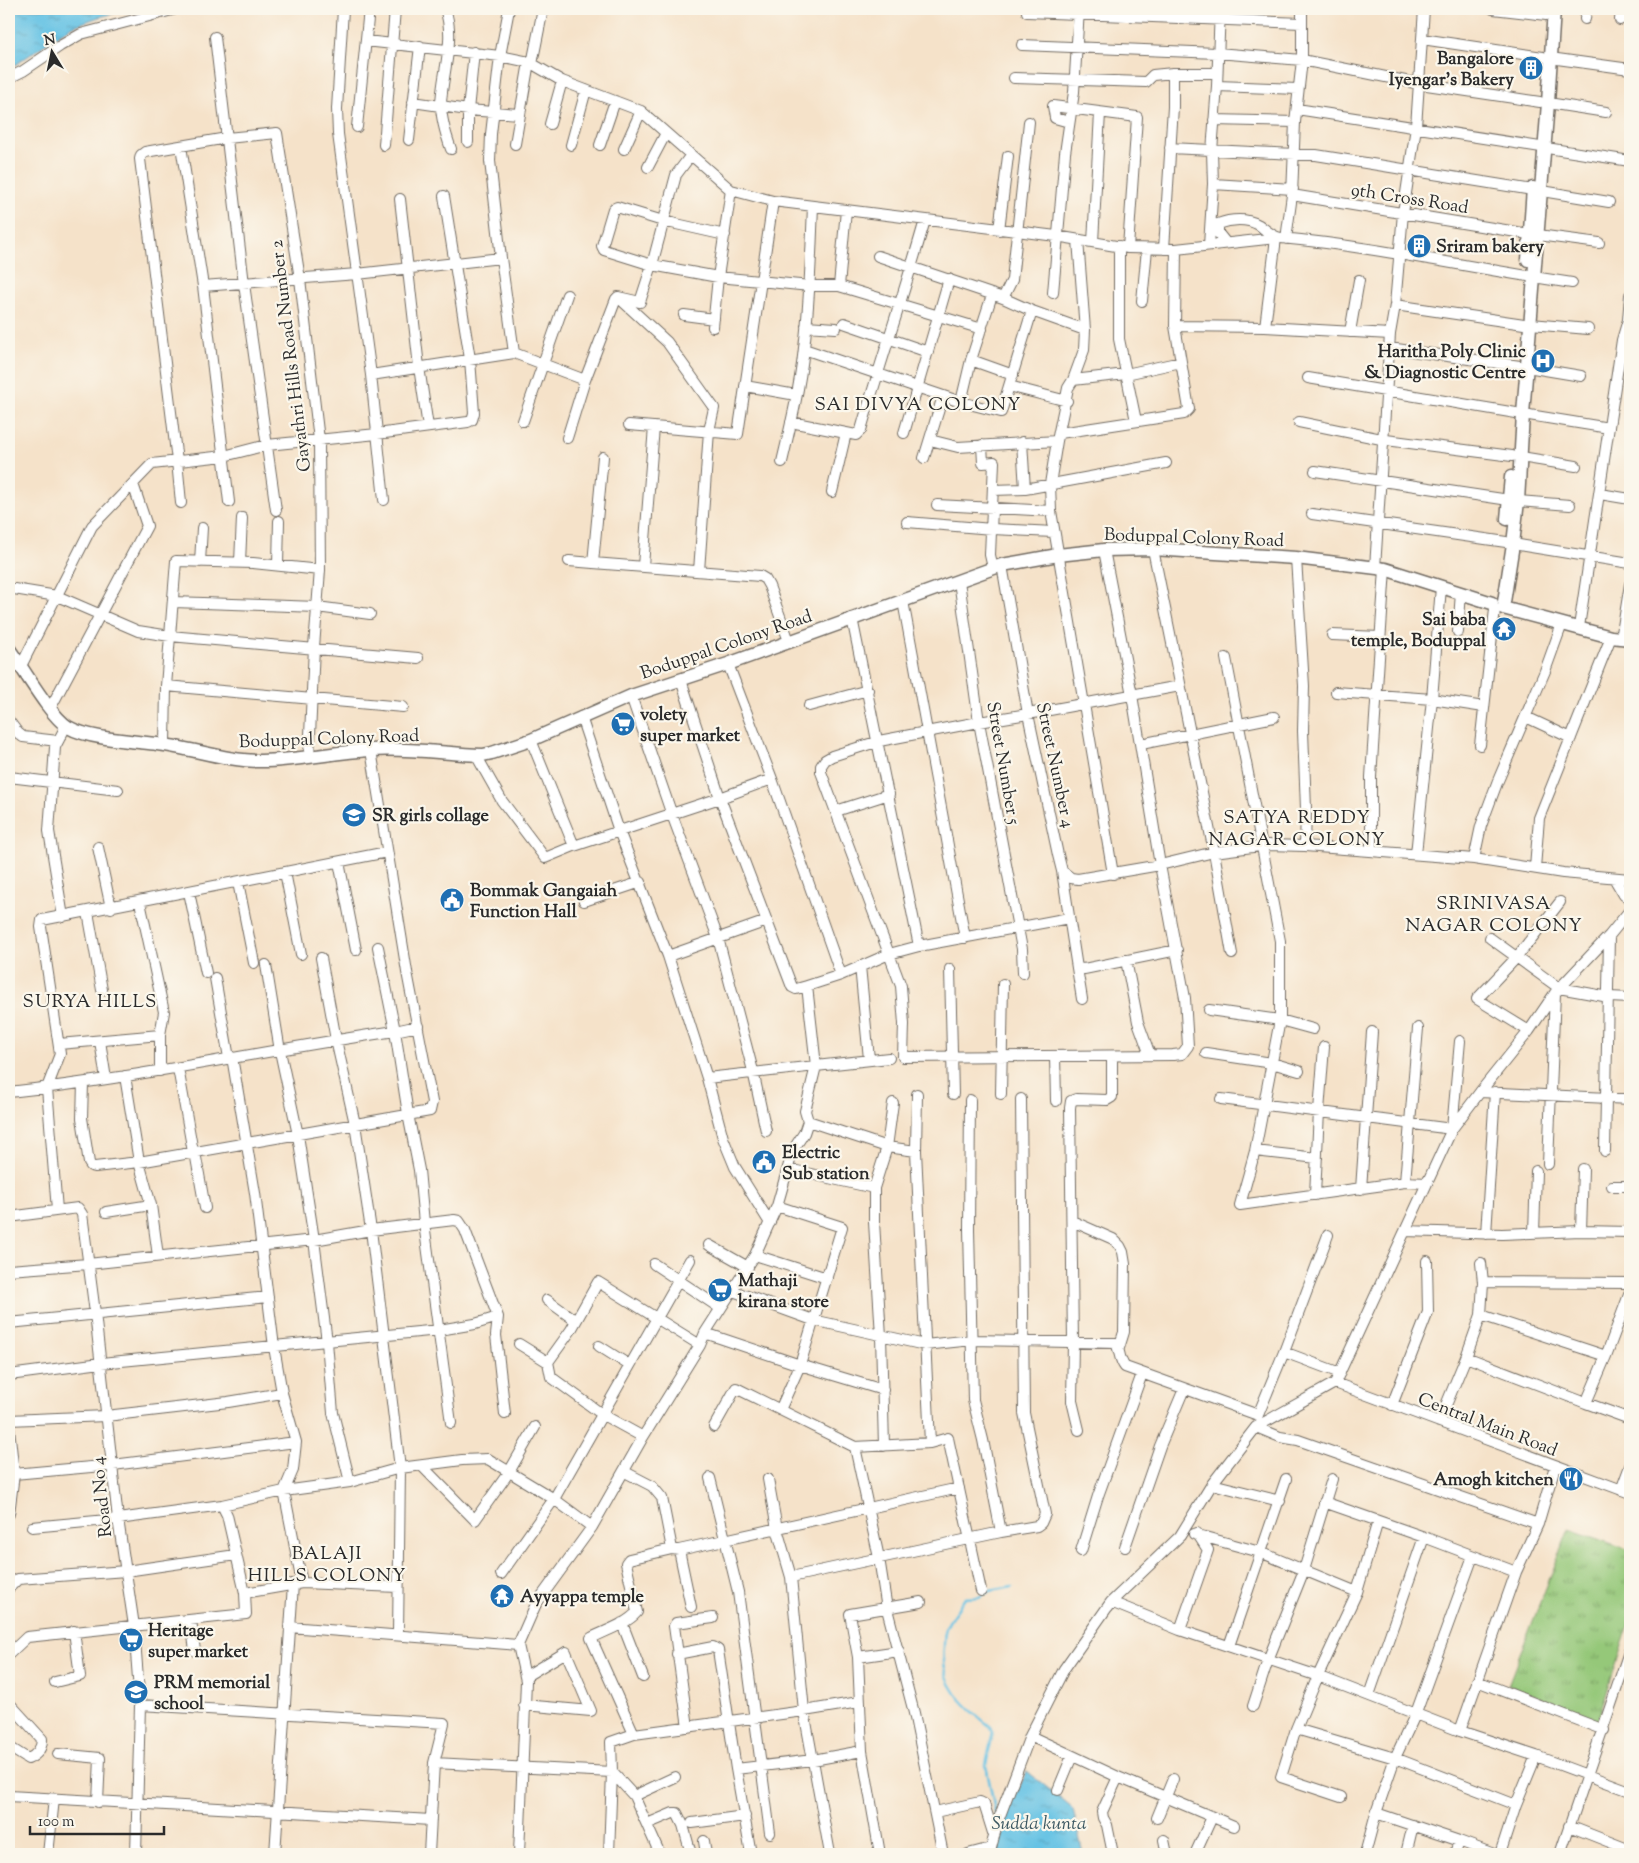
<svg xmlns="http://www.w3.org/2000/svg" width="1639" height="1863" font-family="'Sorts Mill Goudy',serif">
<defs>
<pattern id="park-tufts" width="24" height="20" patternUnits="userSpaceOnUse" patternTransform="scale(1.25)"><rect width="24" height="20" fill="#95c879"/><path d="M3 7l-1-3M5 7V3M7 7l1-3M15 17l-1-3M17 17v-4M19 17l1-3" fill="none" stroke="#7aa363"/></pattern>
<pattern id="water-ripples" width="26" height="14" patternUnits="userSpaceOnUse" patternTransform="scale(1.25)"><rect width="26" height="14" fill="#65c2e4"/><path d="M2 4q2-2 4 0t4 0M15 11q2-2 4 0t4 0" fill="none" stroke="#539eb9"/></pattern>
</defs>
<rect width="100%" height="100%" fill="#fbf7ec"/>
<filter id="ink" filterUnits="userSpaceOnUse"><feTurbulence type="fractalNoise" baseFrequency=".02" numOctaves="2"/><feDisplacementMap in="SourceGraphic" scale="10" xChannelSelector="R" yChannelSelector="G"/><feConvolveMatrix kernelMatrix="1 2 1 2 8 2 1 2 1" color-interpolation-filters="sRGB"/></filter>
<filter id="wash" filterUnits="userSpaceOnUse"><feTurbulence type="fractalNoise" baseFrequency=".0096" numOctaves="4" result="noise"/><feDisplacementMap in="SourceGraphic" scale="20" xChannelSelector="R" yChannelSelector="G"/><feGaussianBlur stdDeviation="1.12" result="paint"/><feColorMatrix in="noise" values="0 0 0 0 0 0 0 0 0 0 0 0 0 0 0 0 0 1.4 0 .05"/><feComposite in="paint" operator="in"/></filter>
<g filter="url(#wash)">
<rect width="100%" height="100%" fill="#f5e2c9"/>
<path fill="url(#park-tufts)" stroke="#607a52" d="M1569 1529 1630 1550V1621L1598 1720 1508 1685Z"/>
<path fill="url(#water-ripples)" stroke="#487688" d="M9 9H134L99 17 71 27 15 65 9 67Z
M1027 1771 1073 1809 1083 1854H997L1000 1828Z"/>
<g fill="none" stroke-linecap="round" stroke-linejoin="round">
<path stroke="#65c2e4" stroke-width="2.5" d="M996 1816 986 1765 993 1732 991 1727C964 1706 940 1685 944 1647 944 1641 944 1633 946 1628 950 1617 959 1608 965 1598L979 1597 990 1591 1012 1587
M997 1854 999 1837"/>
</g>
</g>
<g filter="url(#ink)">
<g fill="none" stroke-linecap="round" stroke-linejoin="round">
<defs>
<path id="minor" d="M343 9 337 109 338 134 371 375 514 353 501 258 490 161 491 134 500 56 509 9
M445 9C456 39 442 73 441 104 441 120 446 135 451 149
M1220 9 1217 86 1212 151 1213 184 1293 189
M1302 9V60L1295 122 1292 195 1529 234
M1493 9 1546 15
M1027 12 1302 23
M1585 19 1586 9
M1620 20 1621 9
M215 37 244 284 276 510
M1422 39 1543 57
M366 41 500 56 529 62 562 81 641 111 731 190 773 201 1056 236 1128 248 1176 249 1276 238 1265 327
M1022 45 1217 53 1302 60 1420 84 1540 102
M1550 58 1630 69
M532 64 543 9
M9 78 23 71 60 46 81 34 176 9
M1014 78 1146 82 1153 75 1173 73
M1217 86 1298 89
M413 102 468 110 519 114
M1548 103 1606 112
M1297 109 1630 161
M1214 120 1295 122
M1069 122 1055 118 1053 106 1137 117 1128 248
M550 124 562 81
M357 127 369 9
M409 140 420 46
M468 142V110L474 52
M515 144 529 62
M384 145 395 9
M571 145 586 90
M600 145 615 101
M181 146 203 286 229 502
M1170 148 1316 155 1533 190
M624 149 641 111
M648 167 666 133
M1542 191 1609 202
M400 199 419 367 428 427
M999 230 1008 156
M725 235 663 221 617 207 613 209 602 246 604 250 652 265 718 277 810 286H839L982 329
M1538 235 1599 243
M1286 239 1292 195
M1078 240 1085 330 1084 350 1073 380 1068 388 1057 441 1050 484 1051 511 1113 874
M1093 242 1100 113
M1226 243 1218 233V224C1231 219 1247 218 1259 225 1266 230 1272 237 1281 238 1379 247 1475 269 1572 283
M1209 245 1213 184
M1119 246V339L1136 421
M1164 249 1173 107V73H1217
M878 256 1003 298 1032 311 1085 330
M203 286 357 274 501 258
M839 286 846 210
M1053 293 1065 153 1074 92 1079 9
M618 297 667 342 714 408 709 431 699 571
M1003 298 1012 280 1029 122
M1142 301 1147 249
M1395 305 1524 324
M684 315 714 319
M844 323 928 352
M1531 324 1588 329
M806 326 836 328
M1175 326 1265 327 1390 334
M713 327 718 277 731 190
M1350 332 1359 280
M1389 348 1520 366
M804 349 961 402 1001 412 1032 311
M514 353 585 380
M971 360 1013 375
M1527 367 1581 376
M371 375 384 500
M1308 378 1516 413
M1073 380 1126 374 1181 362
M745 386 796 395
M1009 386 1067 401
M961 402 971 360 992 295
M1523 414 1609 428
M523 421 567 295
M791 422 856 435 861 430C881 360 905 291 925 220
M1299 422 1386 440 1512 456
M629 425 738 434 773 201
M904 433 949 279
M1060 433 1184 414 1189 409 1175 326 1176 249
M567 438 585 380 616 299 618 297 640 302 652 265 676 175 691 155
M930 440 958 447 1057 441
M1022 442 1025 489
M982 445 983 463 994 462 990 555 993 568
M603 457 593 563 760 576 765 579 769 586 789 641
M1521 457 1576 466
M924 458 943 396
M782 462C791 424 800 386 804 348 810 301 811 253 813 206
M1315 471 1509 500
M993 490 1025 489 1166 463
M832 492 846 433
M1600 494 1630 499
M1518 501 1570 505
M181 503 177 461 140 159 141 155 145 152 227 138 277 133 300 279 319 440 320 570 314 647 309 757
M937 505 1051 511
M1312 514 1506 542
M907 522 992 529 1054 532
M1513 544 1630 563
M1153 549 1214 852 1232 954
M1296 558 1304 686 1303 731 1306 809 1305 846
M569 561 593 563
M200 562 202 528
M240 562 242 518
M278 565 279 521
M1002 565 1028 714 1058 855 1062 871 1071 878 1078 879 1160 865 1214 852 1268 845 1305 846 1474 859 1563 873 1630 879
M643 566 654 427
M1375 568 1390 334 1395 305 1403 213 1416 127 1424 9
M959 581 979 722 1022 949 1023 973
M14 589 57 596 138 631 170 636 418 658
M903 601 965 938
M173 602 317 607 370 614
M852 618 919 946
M1579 627 1622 340 1628 320 1630 295
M1458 632 1461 593
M1332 635 1380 637
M1621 639 1630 584
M1226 658 1280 941V1020L1255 1151 1240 1205 1405 1182 1427 1183
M728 664 772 779 841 975
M21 666 92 526 152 464 224 456 267 445 377 434 468 422 472 420 474 413 470 359 444 196
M681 680 720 798 792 987 796 989 807 986
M166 686 403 707
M1336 692 1432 699 1484 707
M631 696 671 812 718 938 753 1071 766 1131
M809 706 868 690
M50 709 147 526 133 484
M581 717 619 831 668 956 707 1078 723 1138 735 1167 770 1223
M1526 717 1571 738
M9 721 18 733 23 737 58 741
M531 740 574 846 720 798 772 779
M1141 744 1274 717
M165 745 166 686 176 561 253 563 320 570
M1480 745 1495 609
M476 755 502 801 545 858 574 846
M9 777 118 790
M836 811 889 794
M98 847 111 908
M1371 850V777L1385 569
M1416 854 1432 699 1441 587
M1474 859 1481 826 1497 783 1545 671 1562 624
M339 862 356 950
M1535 868 1539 818 1611 637
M1062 871 1077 968 1084 969 1177 950
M285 872 301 954
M1614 878 1624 895 1630 899
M238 882 254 963
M189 892 206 973
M584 901 641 882
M140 902 164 1012 160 1035V1071
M88 912 102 990
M63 917 49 831 55 747 66 726
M1069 918 919 946 889 954 821 772V766L825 760 832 756 879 741 979 722 1028 714 1180 686
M1490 938 1559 988 1609 997 1630 998
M378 947 395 1031 408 1114 419 1170 424 1223 451 1423
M668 956 767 921
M321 958 336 1040 355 1124 371 1230 400 1468 398 1635
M1126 960 1138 1022 1150 1055
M266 965 280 1051 298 1135 314 1240 327 1342 333 1413 350 1482
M860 966 869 1059
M1077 968 1082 999
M950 969 953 1094
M215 978 229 1058
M1209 1010 1280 1020 1313 1029
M1529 1031 1477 999 1517 957 1560 902
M100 1041 106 1079
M59 1044 160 1035
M1206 1053 1272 1063 1299 1071
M1055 1056 1056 1101
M232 1057 255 1193 274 1347 282 1393 296 1442 293 1470 284 1491 302 1583
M889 1058 816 1066 807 986 841 975 889 954 901 986 904 1024 903 1057 1173 1055 1182 1054 1188 1046 1185 998 1160 865 1132 695 1104 550
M178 1068 193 1152
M125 1076 139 1162 151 1205 158 1256
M83 1083 82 1118 89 1163 91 1166 95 1167 139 1162 430 1111 432 1102 407 972 371 750
M9 1092C138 1078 266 1050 395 1031L418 1026
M1480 1092 1529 1031 1555 993 1609 936 1630 910
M917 1094 916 1151 930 1443
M1001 1094 1003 984
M1221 1099 1452 1129 1460 1041
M808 1121 887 1147 916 1151
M1255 1151 1317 1158
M1605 1151 1609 936
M195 1152 205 1208
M1548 1164 1555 993
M788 1169 874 1188
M1405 1182 1418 1028
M1612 1186H1630
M1361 1189 1372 1032
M1315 1195 1319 1111 1324 1047
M777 1206 842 1227 800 1365 780 1410
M57 1210 47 1088 60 1054 41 927 42 920 387 852
M106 1212 151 1205
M9 1217 78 1208 82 1214 95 1313 118 1519 134 1626 140 1705 136 1854
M1072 1221 1113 1239 1120 1246 1123 1252 1125 1264 1124 1332 1119 1348
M1405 1231 1502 1234 1581 1231 1630 1232
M1581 1231 1583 1169
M1534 1233 1536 1171
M1486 1234 1495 1092
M1328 1235 1284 1352 1340 1373
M709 1245 748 1267
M755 1255 827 1278
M654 1264 720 1308
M9 1270 88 1264 314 1240 371 1230 454 1220 459 1221 465 1230 498 1317
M1483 1282 1630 1283
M733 1291 813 1320 925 1345 972 1340 1116 1343C1120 1351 1119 1360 1125 1367L1258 1415 1284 1352
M547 1300 576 1321
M1481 1315 1606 1356
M9 1323 268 1297
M705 1333 800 1365 883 1390
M519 1344 548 1362
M599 1346 629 1365
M1466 1357 1586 1403 1606 1356 1630 1292
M9 1375 101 1363 439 1330 475 1324 498 1317 496 1335 505 1414
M1335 1383 1630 1493
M1586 1403 1630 1419
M1392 1405 1428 1312 1427 1261
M9 1420 106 1416 228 1402 282 1393
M1439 1422 1466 1357 1481 1315 1483 1282 1481 1263
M714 1427 736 1388 855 1447
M1256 1427 1280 1437 1298 1440 1538 1524
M9 1428 14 1474
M1079 1430 1072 1401 1073 1342 1070 1108 1071 1101 1076 1099 1107 1100 1112 1097V1056
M643 1437 603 1415 551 1377 548 1362 571 1330 598 1282 700 1345
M884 1446 881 1336 874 1222V1188L887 1147 893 1103
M422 1466 475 1520 509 1472 535 1427
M625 1472 652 1486 662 1498 672 1549
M710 1478 738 1592 770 1833
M768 1479 777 1529 791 1577 804 1711 830 1854
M1212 1484 1280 1501
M1621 1490 1630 1466
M1324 1502 1424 1537 1516 1572
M9 1514 14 1474 113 1465 296 1442
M32 1527 118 1519 222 1505 284 1491 350 1482 400 1468 462 1460 488 1459 554 1499 592 1527
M1001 1532 1037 1526 1041 1523 1045 1514 1024 1413 1021 1099
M1197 1533 1208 1550 1180 1630 1318 1676 1460 1731 1536 1756 1630 1791
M1194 1534 1260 1552 1357 1592
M1125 1547 1160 1446 1184 1389
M679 1550 691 1607
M1081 1551 1098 1496 1142 1374
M501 1574 554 1499 690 1260
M791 1577 1001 1532 983 1440 973 1400 969 1230 970 1100
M9 1588 18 1579 126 1571 236 1555
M245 1593 302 1583 398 1587
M1111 1602 1180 1630
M191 1620 195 1651
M622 1623 643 1677
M289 1627 518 1645
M518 1645 536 1604 592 1527 643 1437 700 1345 705 1333 755 1255 777 1206 793 1150 804 1133 808 1121 805 1111 816 1066 707 1078
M518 1645 526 1681 519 1854
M1229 1646 1286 1479
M9 1654 27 1637 246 1614 245 1593 227 1515 222 1505
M677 1654 713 1647 718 1650 736 1769 751 1854
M858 1657 899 1651
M1477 1681 1604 1730
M55 1682 80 1676 74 1631
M1369 1695 1424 1537
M9 1703 42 1739C42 1749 37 1755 28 1759L9 1747
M140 1705 444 1723 434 1763 429 1854
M524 1705 591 1711 566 1652 526 1676
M1253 1706 1268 1660 1304 1570 1332 1479
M688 1727 674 1626 676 1623 713 1618
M1296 1729 1395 1758 1516 1805
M1460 1731 1516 1572 1538 1524 1555 1466
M634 1734 591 1638C605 1631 627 1624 637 1612L626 1563 629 1559 672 1549 679 1550 959 1488
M1030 1736 1118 1777 1234 1826
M58 1754 100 1758 98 1802
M434 1763 612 1772 611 1742 634 1734 804 1711 859 1702
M736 1769 813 1760 862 1751
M612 1772 634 1796 660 1854
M1058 1790 1072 1756
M9 1796 431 1820
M634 1796 675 1777
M1341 1797 1281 1777 1296 1729 1318 1676 1357 1592 1378 1521
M935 1812 980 1802 984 1804 994 1836
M1376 1813 1459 1841 1494 1854
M1157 1818 1173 1779
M692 1823 745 1816
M647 1824 673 1813H677L683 1825 691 1854
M1569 1826 1630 1850
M1164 1840 1167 1854
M704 1841 706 1854
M1196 1852 1212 1817
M48 1854 54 1799
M275 1854 293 1584
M609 1854 612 1772
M880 1854 862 1751 858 1657 850 1614 921 1602
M943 1854 914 1713 887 1609 879 1558 855 1447 930 1443 948 1438 981 1591
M968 1854 991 1848 998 1821 1030 1736 1064 1669 1111 1602 1180 1536 1212 1484 1256 1427 1335 1383 1452 1129 1480 1092 1630 1099
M1113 1854 1107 1825 1103 1818 1102 1812 1118 1777
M1365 1854 1376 1813 1395 1758 1416 1713 1473 1556
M1406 1854 1413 1825
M1455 1854 1459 1841
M1500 1854 1516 1805 1536 1756
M1560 1854 1630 1649"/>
<path id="tertiary" d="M1528 260 1533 188
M1507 519 1511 477
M1504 602 1513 544 1518 501 1523 414 1548 103 1554 9
M1503 608 1611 637 1630 639
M9 649C23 668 50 716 68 727 89 739 132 741 157 744 192 748 225 761 261 761 297 761 334 752 370 750 408 747 446 754 483 755L492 753 531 740 631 696 728 664 1002 565 1058 555 1104 550 1153 549 1296 558 1385 569 1492 603"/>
</defs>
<use href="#minor" stroke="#726b62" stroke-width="12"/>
<use href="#tertiary" stroke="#726b62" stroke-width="15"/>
<use href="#minor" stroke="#fff" stroke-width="10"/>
<use href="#tertiary" stroke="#fff" stroke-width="12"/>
</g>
</g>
<defs>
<symbol id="building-disc" viewBox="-11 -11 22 22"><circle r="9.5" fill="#1f6fb2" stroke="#fbf7ec"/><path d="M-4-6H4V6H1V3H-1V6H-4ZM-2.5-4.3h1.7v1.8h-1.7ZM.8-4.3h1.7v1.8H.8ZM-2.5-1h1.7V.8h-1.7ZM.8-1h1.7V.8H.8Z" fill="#fff"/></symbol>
<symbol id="hospital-disc" viewBox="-11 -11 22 22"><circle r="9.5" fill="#1f6fb2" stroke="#fbf7ec"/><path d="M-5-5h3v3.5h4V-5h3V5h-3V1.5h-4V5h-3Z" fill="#fff"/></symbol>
<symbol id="temple-disc" viewBox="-11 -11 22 22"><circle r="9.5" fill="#1f6fb2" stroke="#fbf7ec"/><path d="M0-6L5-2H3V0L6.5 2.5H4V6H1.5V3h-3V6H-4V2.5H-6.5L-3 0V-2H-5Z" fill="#fff"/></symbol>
<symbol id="supermarket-disc" viewBox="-11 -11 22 22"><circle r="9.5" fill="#1f6fb2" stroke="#fbf7ec"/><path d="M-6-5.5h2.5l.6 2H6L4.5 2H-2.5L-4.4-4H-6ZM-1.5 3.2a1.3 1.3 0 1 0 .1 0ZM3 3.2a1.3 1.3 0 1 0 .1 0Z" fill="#fff"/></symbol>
<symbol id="university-disc" viewBox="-11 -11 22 22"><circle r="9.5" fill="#1f6fb2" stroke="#fbf7ec"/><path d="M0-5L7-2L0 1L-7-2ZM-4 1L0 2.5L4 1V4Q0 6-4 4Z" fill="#fff"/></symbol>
<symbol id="civic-disc" viewBox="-11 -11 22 22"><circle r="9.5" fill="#1f6fb2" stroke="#fbf7ec"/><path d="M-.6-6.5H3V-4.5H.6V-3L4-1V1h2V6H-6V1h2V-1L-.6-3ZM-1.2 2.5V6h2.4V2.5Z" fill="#fff"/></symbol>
<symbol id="restaurant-disc" viewBox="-11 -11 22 22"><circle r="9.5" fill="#1f6fb2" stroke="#fbf7ec"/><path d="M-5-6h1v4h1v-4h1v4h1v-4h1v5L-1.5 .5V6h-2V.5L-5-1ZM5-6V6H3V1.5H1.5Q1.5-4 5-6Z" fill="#fff"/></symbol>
<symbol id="school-disc" viewBox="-11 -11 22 22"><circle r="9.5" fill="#1f6fb2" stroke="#fbf7ec"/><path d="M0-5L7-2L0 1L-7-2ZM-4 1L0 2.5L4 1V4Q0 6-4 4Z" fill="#fff"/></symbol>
</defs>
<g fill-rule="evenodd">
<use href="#building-disc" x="1517" y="54" width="28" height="28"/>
<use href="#building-disc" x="1405" y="232" width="28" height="28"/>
<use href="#hospital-disc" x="1529" y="347" width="28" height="28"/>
<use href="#temple-disc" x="1490" y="615" width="28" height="28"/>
<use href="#supermarket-disc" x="609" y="710" width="28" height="28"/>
<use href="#university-disc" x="340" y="801" width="28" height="28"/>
<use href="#civic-disc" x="438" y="886" width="28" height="28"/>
<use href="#civic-disc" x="750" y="1148" width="28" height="28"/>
<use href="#supermarket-disc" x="706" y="1276" width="28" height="28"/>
<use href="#restaurant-disc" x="1557" y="1465" width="28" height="28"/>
<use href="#temple-disc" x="488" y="1582" width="28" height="28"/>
<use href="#supermarket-disc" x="117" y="1626" width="28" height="28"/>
<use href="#school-disc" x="122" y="1678" width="28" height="28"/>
</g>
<g text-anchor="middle" stroke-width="4.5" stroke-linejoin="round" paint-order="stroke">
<g font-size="18" font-weight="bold" fill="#2b2b2b" stroke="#fbf7ec" text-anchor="start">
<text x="1514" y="64" text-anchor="end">Bangalore<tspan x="1514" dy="21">Iyengar's Bakery</tspan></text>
<text x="1436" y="252">Sriram bakery</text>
<text x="1526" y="357" text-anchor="end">Haritha Poly Clinic<tspan x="1526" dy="21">&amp; Diagnostic Centre</tspan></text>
<text x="1486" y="625" text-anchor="end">Sai baba<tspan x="1486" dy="21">temple, Boduppal</tspan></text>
<text x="640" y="720">volety<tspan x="640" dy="21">super market</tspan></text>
<text x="372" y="821">SR girls collage</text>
<text x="470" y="896">Bommak Gangaiah<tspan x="470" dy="21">Function Hall</tspan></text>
<text x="782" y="1158">Electric<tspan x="782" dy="21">Sub station</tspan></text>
<text x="738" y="1286">Mathaji<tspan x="738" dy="21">kirana store</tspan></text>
<text x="1554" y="1485" text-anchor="end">Amogh kitchen</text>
<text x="520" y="1602">Ayyappa temple</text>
<text x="148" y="1636">Heritage<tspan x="148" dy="21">super market</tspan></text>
<text x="154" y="1688">PRM memorial<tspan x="154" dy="21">school</tspan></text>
</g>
<g font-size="18" fill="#2b2b2b" stroke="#fbf7ec">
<text transform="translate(1410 198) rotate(9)" y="6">9th Cross Road</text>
<text transform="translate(290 356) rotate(-97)" y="6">Gayathri Hills Road Number 2</text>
<text transform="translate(1194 537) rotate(2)" y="6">Boduppal Colony Road</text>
<text transform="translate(726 644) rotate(-19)" y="6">Boduppal Colony Road</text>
<text transform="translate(329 738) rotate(-2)" y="6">Boduppal Colony Road</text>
<text transform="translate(1004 763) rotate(80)" y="6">Street Number 5</text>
<text transform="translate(1056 765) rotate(78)" y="6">Street Number 4</text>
<text transform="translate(1488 1424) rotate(21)" y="6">Central Main Road</text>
<text transform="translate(101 1497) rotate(-96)" y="6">Road No 4</text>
</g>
<g font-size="19" letter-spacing="1" fill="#2b2b2b" stroke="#fbf7ec">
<text x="918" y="410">SAI DIVYA COLONY</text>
<text x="1297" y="823">SATYA REDDY<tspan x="1297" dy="22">NAGAR COLONY</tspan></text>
<text x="1494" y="909">SRINIVASA<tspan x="1494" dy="22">NAGAR COLONY</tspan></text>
<text x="90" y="1007">SURYA HILLS</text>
<text x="327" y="1559">BALAJI<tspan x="327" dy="22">HILLS COLONY</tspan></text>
</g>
<g font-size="19" font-style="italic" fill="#3c5862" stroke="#fbf7ec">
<text x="1039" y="1829">Sudda kunta</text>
</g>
</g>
<rect width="1639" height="1863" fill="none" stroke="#fbf7ec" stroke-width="30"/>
<g transform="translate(52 52) rotate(350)" stroke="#fbf7ec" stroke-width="4" paint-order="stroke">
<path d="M0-4L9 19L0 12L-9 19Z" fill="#2b2b2b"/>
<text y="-8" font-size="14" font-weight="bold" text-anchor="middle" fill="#2b2b2b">N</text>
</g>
<path d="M30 1826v8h134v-8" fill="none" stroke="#2b2b2b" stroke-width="2.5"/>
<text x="38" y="1826" font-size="15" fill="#2b2b2b" stroke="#fbf7ec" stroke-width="4" paint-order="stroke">100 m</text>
</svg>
